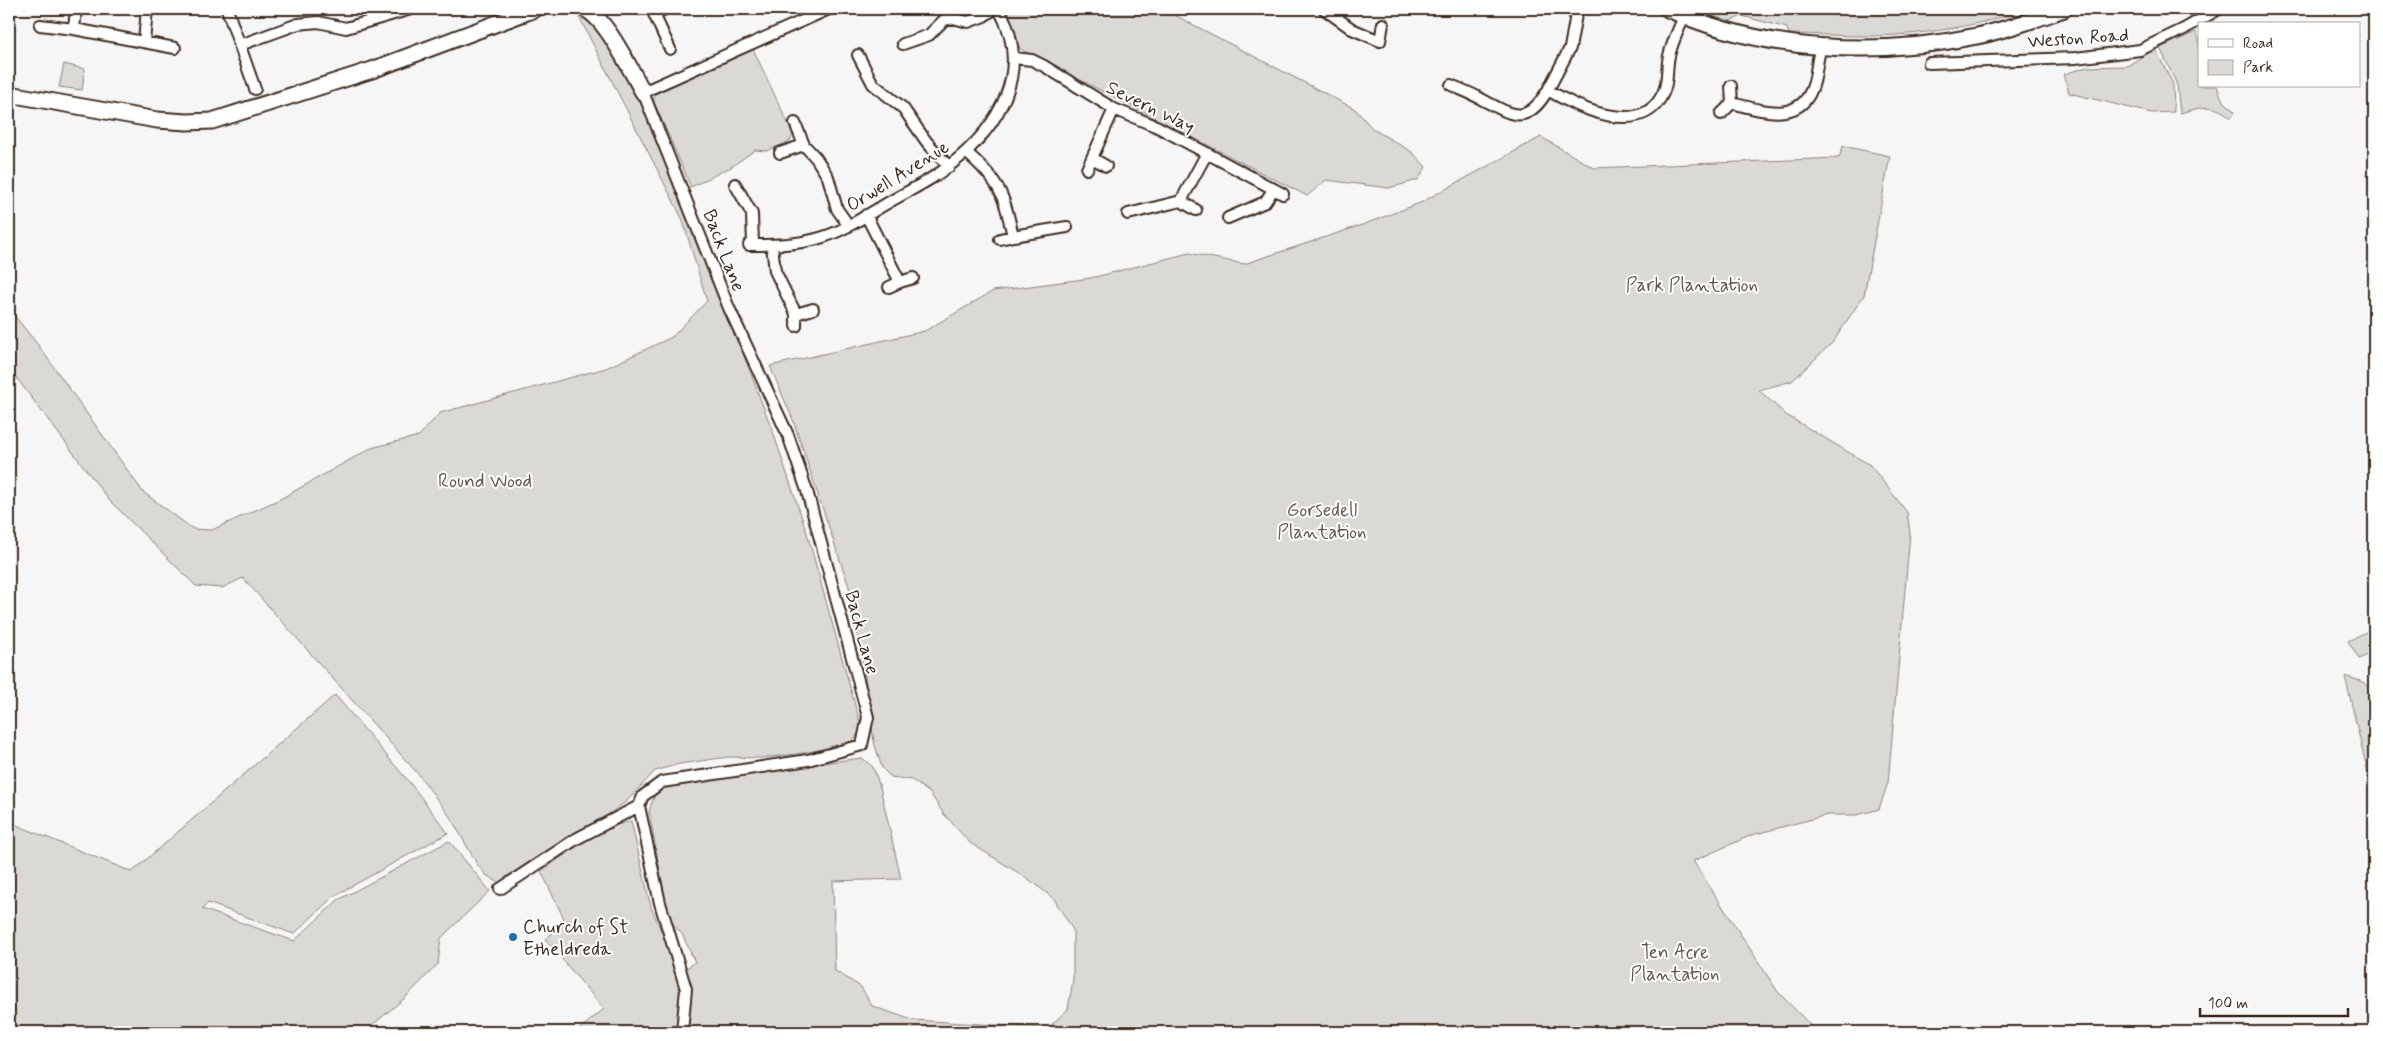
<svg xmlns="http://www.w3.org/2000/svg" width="2383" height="1041" font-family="Mynerve,sans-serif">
<rect width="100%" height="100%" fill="#f7f6f6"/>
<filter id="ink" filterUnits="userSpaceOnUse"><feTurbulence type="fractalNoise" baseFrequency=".02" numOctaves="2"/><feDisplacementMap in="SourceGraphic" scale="10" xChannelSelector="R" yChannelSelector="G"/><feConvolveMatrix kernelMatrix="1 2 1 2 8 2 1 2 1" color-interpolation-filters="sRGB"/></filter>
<g filter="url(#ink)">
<path fill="#dbd9d6" stroke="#8b827a" d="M575 9H581L594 21 641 97 723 300 774 435 807 533 860 723V732L849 744 797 754 761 758 728 757 679 764 655 771 627 801 612 812 501 884 486 875 477 864 451 818 419 775 243 578 222 588 196 586 109 500 9 368V309L38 345 143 492 193 529 212 530 282 498 371 448 419 436 440 413 606 368 672 337 707 301 682 218Z
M1004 9H1163L1355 109 1373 129 1412 152 1426 167 1418 180 1389 188 1326 180 1307 196 1020 49Z
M1698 9H2029C1978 26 1920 36 1866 36 1840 36 1815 34 1789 34L1787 28 1742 16 1730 21 1716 18Z
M2196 32 2199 39V86H2217L2222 99 2235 112 2231 118C2213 102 2203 107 2180 113L2177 85 2160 48Z
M752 47 793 134 790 141 767 151 755 150 731 167 691 187 654 102V95L658 90Z
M2155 49 2173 84 2174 112 2151 113 2069 93 2064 74 2087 67 2127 66Z
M64 64 85 69 82 90 59 87Z
M1541 137 1594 168 1839 158 1843 146 1890 156 1864 295 1833 342 1792 381 1759 390 1786 415 1870 465 1907 512 1910 533 1888 783 1879 809 1857 815H1827L1752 835 1693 861 1778 992 1817 1032H576L604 1009 545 939 566 923 541 871 603 829 631 821 651 907 665 940 676 976 695 962 682 934 669 920 649 812C653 797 656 789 670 782L862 758 873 767 880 787 901 879 833 881 835 971 861 987 872 1006 912 1020 1048 1028 1068 1009 1073 980V930L1054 899 1030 880 970 843 943 813 930 793 912 780 891 777 882 768 874 742 864 670 849 587 793 420 770 366 925 331 993 291 1091 278 1189 253 1244 264 1362 225 1420 203Z
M2374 628V652L2359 659 2348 641Z
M2345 676 2363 682 2374 693V799Z
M335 695 410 783 448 833 334 896 294 934 208 903 202 909 294 941 338 900 449 841 490 891 441 938 438 964 406 997 364 1032H9V822L132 872Z"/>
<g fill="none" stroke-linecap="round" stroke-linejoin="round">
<defs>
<path id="street" d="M227 9 255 89
M652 9 654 14 665 9
M1324 9 1352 29 1380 41 1383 24
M654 14 670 49
M40 25 74 29 175 48
M74 29 76 9
M144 42 147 9
M903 44 929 35 944 20 953 18 968 22 984 16 994 9
M240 45 298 24 318 22 346 28 411 9
M858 55 873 84 903 108 926 141 949 167
M1014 58 1032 60 1044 66 1114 109 1158 127 1283 194
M1929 63 2075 58 2140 50 2184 29 2219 9
M1451 85C1462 90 1473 94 1483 100 1514 116 1526 126 1548 90 1578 108 1643 139 1663 93 1669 81 1666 68 1669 56 1672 42 1679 29 1684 16
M1731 86 1732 103C1763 111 1803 125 1814 82 1817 70 1817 58 1821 47
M1548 90 1570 48 1577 9
M1721 114 1732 103
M795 123 804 145 816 158 828 177 837 209 849 226
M966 152C1000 182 1003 192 1013 236L1000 239
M780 153 804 145
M1092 158 1106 166
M1087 169 1114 109
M735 184 752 214 753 245
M1181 201 1196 210
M1128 214 1181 201 1207 153
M866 215 900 282 889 287
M1228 218 1265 202 1273 190
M1013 236 1067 227
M749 245C773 245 797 245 820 238 845 231 868 214 891 201 910 190 932 180 949 166 1000 127 1033 70 999 9
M772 246 775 271 796 314V326
M900 282 913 278
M796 314 813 309
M500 889 576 839 639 806
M682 1032 686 989 660 903 639 806 643 796 662 782 808 760 862 745 868 717 807 491 788 435 729 308 643 92 829 9"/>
<path id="secondary" d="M585 9C606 18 631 71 643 92
M1668 9C1763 52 1875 57 1977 36 2006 30 2035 19 2064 9
M9 94 157 120 187 122 212 121 372 70 535 9"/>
</defs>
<use href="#street" stroke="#3b2a1e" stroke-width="14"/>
<use href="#secondary" stroke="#3b2a1e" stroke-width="19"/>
<use href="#street" stroke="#fff" stroke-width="10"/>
<use href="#secondary" stroke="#fff" stroke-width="15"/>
</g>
</g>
<circle fill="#1f6fb2" stroke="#fff" stroke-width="2" cx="513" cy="937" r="5"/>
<g text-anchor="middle" stroke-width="4" stroke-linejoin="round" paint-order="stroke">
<g font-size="19" fill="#3b2a1e" stroke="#fff">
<text transform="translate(2078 37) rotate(-4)" y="7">Weston Road</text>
<text transform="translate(1151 106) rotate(26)" y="7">Severn Way</text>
<text transform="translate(897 175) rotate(-32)" y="7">Orwell Avenue</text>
<text transform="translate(725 250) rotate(69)" y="7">Back Lane</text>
<text transform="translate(863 632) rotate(75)" y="7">Back Lane</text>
</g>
<g font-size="19" fill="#63564c" stroke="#fff">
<text x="1692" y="291">Park Plantation</text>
<text x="485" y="487">Round Wood</text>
<text x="1322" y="516">Gorsedell<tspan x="1322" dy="22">Plantation</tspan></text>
<text x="1675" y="958">Ten Acre<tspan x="1675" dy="22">Plantation</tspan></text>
</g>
<g font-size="19" fill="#3b2a1e" stroke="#fff" text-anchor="start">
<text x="523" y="933">Church of St<tspan x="523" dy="22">Etheldreda</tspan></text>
</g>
</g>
<rect width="2383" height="1041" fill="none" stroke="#fff" stroke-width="30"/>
<rect x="15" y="15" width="2353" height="1011" fill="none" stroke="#3b2a1e" stroke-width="2" filter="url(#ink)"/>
<rect x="2198" y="22" width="162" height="65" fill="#ffffff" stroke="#b1aaa5"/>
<rect x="2208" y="39" width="25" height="8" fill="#ffffff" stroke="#b1aaa5"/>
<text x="2243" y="48" font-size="15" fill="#3b2a1e">Road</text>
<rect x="2208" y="60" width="25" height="15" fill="#dbd9d6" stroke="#b1aaa5"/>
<text x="2243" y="72" font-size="15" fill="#3b2a1e">Park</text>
<path d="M2200 1008v8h148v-8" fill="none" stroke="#3b2a1e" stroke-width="2.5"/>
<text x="2208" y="1008" font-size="15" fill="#3b2a1e" stroke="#ffffff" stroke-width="4" paint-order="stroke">100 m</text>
</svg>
